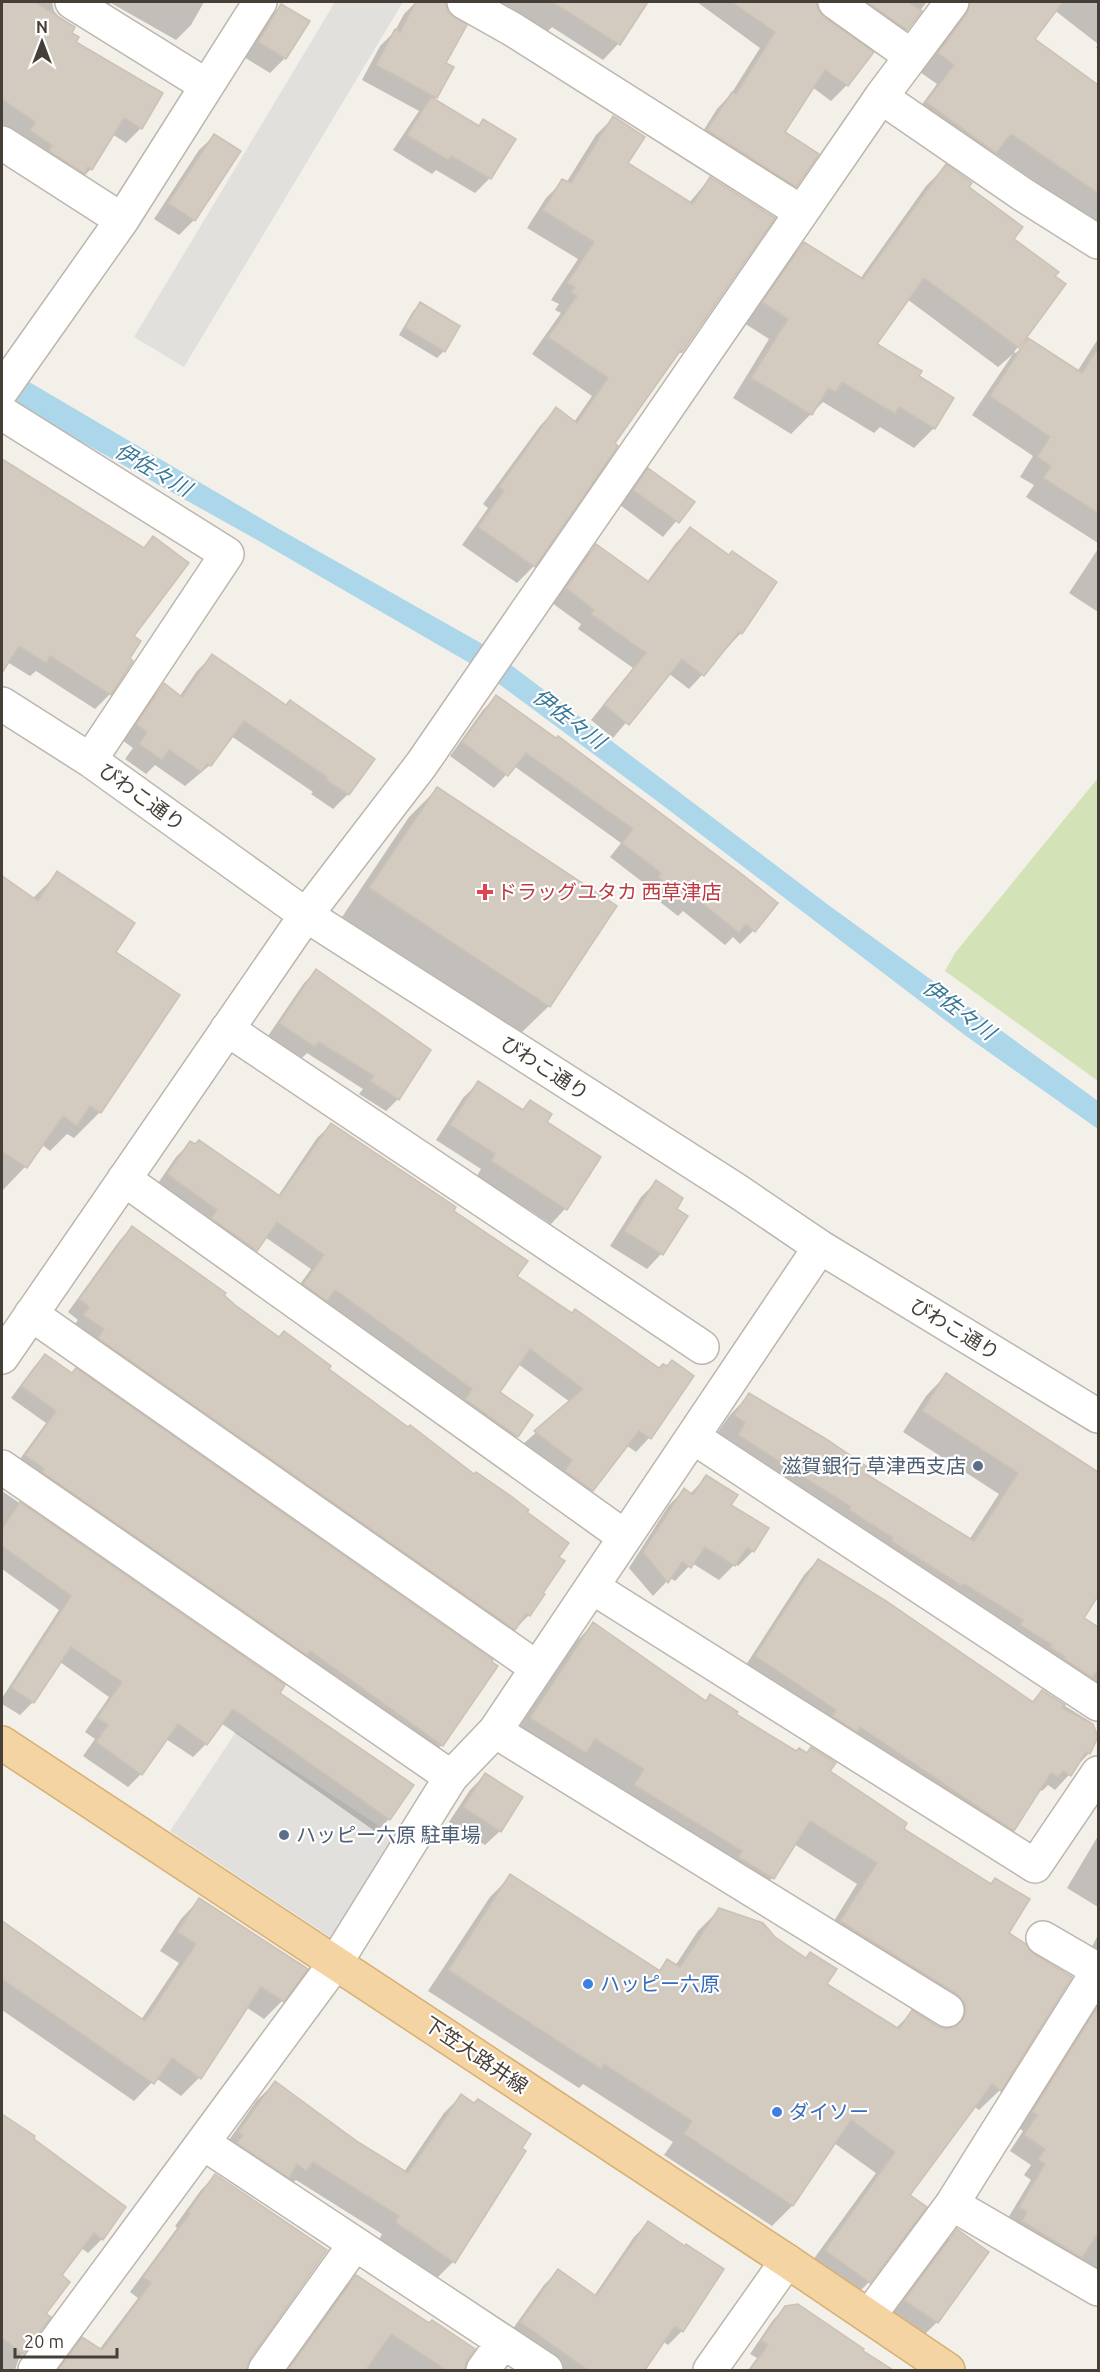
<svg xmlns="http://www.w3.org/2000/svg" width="1100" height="2372" font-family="Ubuntu,'Noto Sans JP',sans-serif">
<rect width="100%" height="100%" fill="#f3efe9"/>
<path fill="#d3e3b7" d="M1098 778V1081L945 971 955 953Z"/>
<path fill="#e2e0dd" d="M335 2H403L184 367 134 337Z
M236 1732 399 1839 333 1939 170 1831Z"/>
<path fill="#acd6e9" d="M2 366 279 529 486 646 827 904 1098 1101V1129L966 1036 657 801 473 665 259 541 82 442 60 434 2 395Z"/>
<path fill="#0003" d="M2 2H52L54 11 61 19 74 43 141 128 126 143 112 134 91 169 76 184 22 137 2 124Z
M101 2H204L191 25 176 40 111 3 108 6Z
M416 2H424L465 26 444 63 436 97 433 100 477 127 483 121 514 139 490 178 475 193 436 170 432 174 393 150 419 111 362 80 380 46 395 31 404 14Z
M503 2H646L618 44 603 60 552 27 547 32 496 13Z
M697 2H815L816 10 823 18 871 53 847 85 831 101 812 87 783 133 795 186 780 202 693 147 717 109 731 94 760 48Z
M829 2H924L926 3 906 29 891 45Z
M966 2H981L1098 87V225L994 153 976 171 909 122 937 84 920 72Z
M1005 2H1098V49L1096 48 1098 44 1053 9 1042 20Z
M281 6 285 58 270 73 244 57 266 21Z
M613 118 626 164 689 203 710 178 681 351 668 364 612 443 534 566 517 583 462 545 488 508 483 504 540 426 556 409 574 422 592 396 532 354 561 313 555 310 559 304 551 300 578 259 527 228 546 198 563 181 566 183 596 135Z
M214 136 194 220 179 235 154 219 199 150Z
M946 166 1012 239 1064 285 1014 352 1016 353 1028 340 1077 372 1098 339V543L1026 497 1034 485 1020 477 1033 456 972 415 1013 354 998 367 907 299 875 344 916 376 934 428 914 448 880 427 874 433 823 402 791 434 733 398 769 339 744 323 784 264 804 244 860 279 926 186Z
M420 304 444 351 437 358 399 335 413 311Z
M2 460 142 549 153 538 132 637 110 694 95 709 36 671 30 676 4 660 2 663Z
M649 470 692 502 663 537 620 505 634 485Z
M690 529 728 557 775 583 741 633 689 689 668 673 613 738 591 720 633 668 578 629 581 624 552 603 582 560 596 546 647 582 676 543Z
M1098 549V612L1069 593Z
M212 656 285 706 373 759 348 794 333 809 311 794 313 792 231 736 210 765 185 786 155 765 146 774 125 759 133 748 122 740 149 700 164 685 179 697 197 671Z
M496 697 776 903 753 931 740 944 733 937 725 945 683 911 678 916 646 891 649 887 610 857 621 843 514 766 494 788 450 756 483 710Z
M437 789 549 1006 520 1034 342 917 409 817Z
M58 873 113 952 178 995 100 1112 74 1138 67 1134 50 1151 41 1144 25 1167 2 1191V878L32 899Z
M316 971 398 1099 386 1111 359 1094 363 1089 307 1053 302 1058 268 1036 304 983Z
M478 1083 521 1111 530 1102 545 1122 599 1158 565 1209 551 1224 477 1176 481 1169 436 1140 463 1098Z
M331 1125 452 1211 515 1277 649 1438 636 1452 626 1445 592 1490 578 1504 521 1446 570 1402 518 1364 498 1393 517 1436 503 1449 290 1298 311 1269 265 1237 242 1264 154 1189 176 1157 190 1143 278 1196 317 1138Z
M656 1182 675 1209 686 1216 661 1254 647 1269 610 1246 641 1197Z
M132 1228 279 1338 327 1369 525 1512 557 1557 529 1615 517 1627 501 1641 72 1328 78 1320 68 1312 120 1240Z
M45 1356 72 1374 442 1745 431 1756 12 1470 46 1423 11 1398 34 1367Z
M946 1375 1098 1474V1593L1082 1618 1098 1628V1701L715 1436 729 1416 749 1395 863 1474 969 1540 999 1494 903 1432 926 1396Z
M706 1477 729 1505 753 1551 738 1566 735 1564 719 1580 692 1563 675 1581 670 1578 653 1596 629 1568 669 1505 684 1490 690 1494Z
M2 1491 283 1686 278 1693 389 1819 376 1832 221 1723 206 1744 193 1757 166 1739 141 1774 128 1787 83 1756 95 1739 85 1732 109 1697 60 1662 33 1702 20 1715 2 1704V1698L59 1610 2 1569Z
M818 1560 1031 1703 1042 1692 1091 1722 1096 1737 1089 1753 1055 1790 1048 1785 1042 1791 1039 1789 1013 1830 998 1845 742 1671 804 1575Z
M593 1624 705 1702 711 1696 734 1715 828 1771 902 1829 990 1885 995 1880 1007 1933 1000 2090 979 2110 973 2106 908 2195 869 2282 849 2302 805 2271 876 2173 834 2143 792 2206 772 2226 664 2155 673 2142 583 2084 579 2088 428 1991 490 1897 511 1876 658 1971 668 1961 675 1966 698 1931 719 1910 774 1938 825 1985 895 2029 912 2012 937 2027 945 2030 943 2021 821 1942 857 1884 794 1844 772 1878 752 1899 614 1806 624 1790 577 1761 564 1773 511 1739 573 1645Z
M485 1775 500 1831 485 1845 449 1822 470 1790Z
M1098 1836V1907L1067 1888Z
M199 1900 282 2001 264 2019 246 2007 199 2078 181 2096 156 2078 134 2101 2 2010V1923L141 2020 179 1963 160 1951 181 1919Z
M1098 1935V1976L1083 1964Z
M1098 1999V2286L1005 2223 1031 2180 1024 2175 1031 2165 1010 2151 1023 2131 1018 2127Z
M275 2083 358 2143 404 2172 444 2113 461 2096 524 2152 453 2262 436 2279 379 2240 382 2234 296 2180 288 2187 222 2150 257 2100Z
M2 2116 33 2137 31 2140 102 2239 88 2253 81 2248 60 2276 44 2314 49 2317 19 2358 15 2370H2Z
M215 2176 248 2359 245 2370H56L82 2339 99 2350 138 2298 130 2292 177 2228 175 2226 201 2190Z
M648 2223 682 2331 668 2345 662 2341 643 2370H554L507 2337 544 2285 558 2271 594 2296 634 2237Z
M957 2231 937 2322 922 2337 890 2316 942 2245Z
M356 2276 471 2352 463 2370H285L342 2291Z
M786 2307 861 2351 888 2369 887 2370H748L757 2358 750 2354 773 2320Z"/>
<path fill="#d3cac0" stroke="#cdc1b4" stroke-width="1.5" d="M2 2H35L75 27 72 33 79 37 76 42 163 93 142 129 124 118 92 170 88 167 85 174 49 151 52 145 30 131 35 122 2 99Z
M416 2H445L448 12 467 25 446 63 454 67 437 98 376 65 395 29 400 32Z
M552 2H648L620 45Z
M732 2H816L818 10 824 17 874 52 848 86 825 70 785 132 819 154 796 187 707 130 732 92 736 94 775 32Z
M867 2H911L910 3 922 11 907 30Z
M970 2H1063L1035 39 1098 85V193L1011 134 996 153 926 102 954 65 938 53 967 13Z
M281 4 310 21 286 59 258 42Z
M431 97 479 126 483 119 516 139 491 179 451 156 448 160 407 135Z
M613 116 645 137 628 163 693 204 710 177 775 218 682 352 680 351 615 443 618 446 535 567 478 527 504 491 499 487 556 407 577 423 608 378 548 337 577 296 571 292 575 287 567 283 594 242 543 210 562 179 571 183Z
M214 134 241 151 195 221 168 203Z
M946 164 972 183 969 187 1023 227 1014 239 1059 272 1055 276 1066 284 1019 348 924 278 877 344 922 371 919 376 954 398 935 429 899 407 895 414 842 382 836 392 828 388 812 415 751 378 788 319 762 302 804 242 863 279Z
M420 302 460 326 445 352 405 328Z
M1028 338 1082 373 1098 348V513L1043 478 1051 466 1037 457 1050 437 990 396Z
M2 459 144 548 153 536 189 563 134 636 141 641 130 658 133 661 111 695 50 656 46 663 19 646 2 673Z
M648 468 695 502 679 523 633 490Z
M690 527 729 555 732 551 777 582 742 634 739 632 704 676 682 659 629 725 604 705 646 653 591 614 594 610 566 588 596 544 649 582Z
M212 654 286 705 290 700 375 759 349 795 325 779 327 777 244 721 211 766 207 764 201 772 169 750 162 760 139 744 147 732 136 724 164 683 182 697Z
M496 695 556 738 558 736 743 875 778 903 755 932 746 924 739 933 697 899 693 904 658 877 661 873 622 843 633 829 526 753 508 776 462 742Z
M437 787 617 906 550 1007 369 888Z
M57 871 135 923 116 952 180 995 101 1113 90 1106 77 1126 63 1116 27 1168 2 1151V876L38 901Z
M316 969 431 1050 399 1100 370 1081 374 1076 319 1042 315 1047 279 1023Z
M478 1081 523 1110 530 1100 552 1114 547 1122 601 1157 567 1210 491 1161 495 1154 450 1125Z
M331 1123 456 1207 454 1211 528 1261 517 1276 572 1313 575 1309 659 1368 663 1364 667 1366 672 1360 694 1376 651 1439 639 1431 593 1491 565 1471 572 1460 534 1431 583 1389 530 1349 500 1392 533 1415 518 1437 465 1399 472 1389 335 1290 327 1301 303 1284 324 1255 277 1222 257 1251 211 1218 217 1210 167 1174 190 1141 195 1144 199 1140 280 1196Z
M656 1180 683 1198 677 1209 688 1216 663 1255 624 1231Z
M132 1226 226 1293 224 1295 235 1305 279 1337 284 1331 331 1366 329 1369 408 1427 410 1425 474 1474 476 1472 511 1496 529 1510 527 1512 569 1543 559 1557 565 1561 543 1593 545 1594 530 1616 526 1614 515 1630 98 1338 104 1329 83 1315 89 1307 79 1299Z
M45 1354 72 1373 76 1368 493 1660 492 1662 498 1666 443 1746 310 1651 307 1655 42 1472 44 1469 25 1455 56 1411 21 1386Z
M946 1373 1098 1472V1596L1084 1618 1098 1627V1671L1092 1677 1064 1659 1065 1657 1050 1647 1052 1645 1020 1625 1023 1620 964 1584 962 1586 891 1541 893 1538 849 1510 851 1507 738 1435 745 1423 734 1415 749 1393 826 1439 869 1468 866 1474 974 1541 1018 1473 922 1411Z
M706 1475 738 1495 731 1505 769 1528 754 1552 747 1547 735 1566 705 1547 691 1568 682 1562 668 1583 643 1552 684 1488 693 1495Z
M20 1502 285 1685 280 1693 414 1785 390 1820 233 1709 207 1745 178 1724 142 1775 96 1742 108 1725 97 1718 122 1682 71 1647 34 1703 11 1688 71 1596 2 1546V1529Z
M818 1559 886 1601 1033 1702 1042 1690 1065 1705 1062 1708 1093 1724 1098 1737 1090 1754 1086 1752 1071 1776 1063 1771 1058 1777 1051 1773 1014 1831 860 1727 857 1732 832 1716 836 1710 755 1656Z
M593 1622 706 1701 710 1694 738 1712 736 1714 796 1751 799 1748 807 1753 811 1747 836 1763 830 1771 907 1823 904 1829 991 1884 995 1878 1030 1899 1009 1933 1026 1944 1034 1954 1072 1977 1001 2091 992 2084 910 2195 927 2207 870 2283 825 2250 895 2152 851 2120 793 2206 684 2134 692 2121 604 2064 601 2069 448 1970 510 1874 660 1971 667 1959 680 1967 719 1908 763 1923 775 1937 806 1958 810 1952 837 1969 827 1984 899 2029 912 2010 937 2026 946 2029 956 2026 963 2019 966 2011 964 2002 957 1994 840 1921 877 1863 810 1821 774 1879 738 1857 742 1851 634 1785 644 1769 595 1739 586 1753 530 1718Z
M485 1773 523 1797 501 1832 463 1807Z
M199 1898 308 1969 284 2002 261 1987 201 2079 172 2058 154 2084 2 1979V1921L145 2021 196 1944 177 1932Z
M1098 2006V2233L1082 2258 1022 2221 1027 2212 1019 2207 1045 2164 1038 2160 1045 2149 1024 2135 1037 2115 1032 2112Z
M275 2081 358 2142 408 2173 461 2094 474 2103 478 2099 531 2134 522 2148 526 2151 455 2263 395 2222 399 2216 313 2162 306 2171 297 2164 289 2178 237 2143 243 2135 238 2132Z
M2 2114 35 2136 34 2139 126 2207 103 2240 94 2233 62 2275 70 2282 46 2314 51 2317 23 2354 2 2338Z
M215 2174 327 2250 250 2359 247 2370H58L82 2337 102 2350 151 2283 143 2277 190 2213 188 2212Z
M648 2221 685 2246 686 2244 724 2269 683 2332 675 2326 645 2370H588L520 2322 558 2269 596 2296Z
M957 2229 989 2252 938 2323 904 2300Z
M356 2275 429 2323 432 2320 475 2349 467 2360 465 2370H446L391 2334 366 2370H288Z
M798 2304 864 2349 863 2351 893 2370H750L768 2345 761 2340 785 2306Z"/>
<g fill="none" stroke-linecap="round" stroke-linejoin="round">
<defs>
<path id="minor" d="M72 2 207 86
M464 2 512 29 801 212
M835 2 911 56
M881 97 1022 194 1098 242
M2 143 122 220 260 2
M2 390 122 220
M2 413 227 554 90 760
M2 704 90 760 306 915 736 1190 820 1247 1098 1416
M227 1029 702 1347
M124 1179 625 1537
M31 1314 537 1668
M2 1357 306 915 421 765 881 97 952 2
M693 1437 1098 1704
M2 1467 451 1777
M592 1587 1035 1866 1098 1773
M495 1731 947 2010
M1043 1938 1098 1970
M203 2143 546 2370
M952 2204 1098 2289
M869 2316 952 2204 1098 1971
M35 2370 336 1962 451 1777 495 1731 820 1247
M265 2370 355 2244
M483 2370 503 2342
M710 2370 787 2261"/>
<path id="major" d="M2 1743 787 2261 948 2370"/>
</defs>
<use href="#minor" stroke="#bdb6ad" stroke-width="36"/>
<use href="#major" stroke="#d7af73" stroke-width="36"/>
<use href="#minor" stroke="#fff" stroke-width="33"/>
<use href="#major" stroke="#f4d4a2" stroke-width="33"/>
</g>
<path fill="#e0444e" stroke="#fff" stroke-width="2" d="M482 883h6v6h6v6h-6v6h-6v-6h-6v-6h6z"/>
<g fill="#5c6f8a" stroke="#fff" stroke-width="2">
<circle cx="978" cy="1466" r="6"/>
<circle cx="284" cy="1835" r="6"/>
</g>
<g fill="#3f7fe0" stroke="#fff" stroke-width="2">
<circle cx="588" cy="1984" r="6"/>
<circle cx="777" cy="2112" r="6"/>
</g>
<g text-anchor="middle" stroke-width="4.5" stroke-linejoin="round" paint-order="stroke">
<g font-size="20" fill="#463f38" stroke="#fff">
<text transform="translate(142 797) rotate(36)" y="7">びわこ通り</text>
<text transform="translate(545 1068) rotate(33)" y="7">びわこ通り</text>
<text transform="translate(955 1329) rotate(31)" y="7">びわこ通り</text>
<text transform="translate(476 2055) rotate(34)" y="7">下笠大路井線</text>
</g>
<g font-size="20" fill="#be3a42" stroke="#fff" text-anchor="start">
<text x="497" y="899">ドラッグユタカ 西草津店</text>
</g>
<g font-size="20" fill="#4e5e75" stroke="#fff" text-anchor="end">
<text x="966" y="1473">滋賀銀行 草津西支店</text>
<text x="296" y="1842" text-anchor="start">ハッピー六原 駐車場</text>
</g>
<g font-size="20" fill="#366cbe" stroke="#fff" text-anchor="start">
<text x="600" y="1991">ハッピー六原</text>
<text x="789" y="2119">ダイソー</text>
</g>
<g font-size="21" font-style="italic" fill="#387898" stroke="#fff">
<text transform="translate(153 470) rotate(30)" y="7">伊佐々川</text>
<text transform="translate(569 719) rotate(37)" y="7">伊佐々川</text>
<text transform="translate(959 1010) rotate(37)" y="7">伊佐々川</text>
</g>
</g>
<rect width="1100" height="2372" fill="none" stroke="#463f38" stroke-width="6"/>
<g transform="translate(42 42)" stroke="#ffffff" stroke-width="4.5" paint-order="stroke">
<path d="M0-4.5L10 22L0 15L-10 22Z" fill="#463f38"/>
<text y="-9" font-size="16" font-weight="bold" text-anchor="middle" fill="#463f38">N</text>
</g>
<path d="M15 2348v9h102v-9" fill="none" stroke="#463f38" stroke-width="3"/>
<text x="24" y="2348" font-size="18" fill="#463f38" stroke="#ffffff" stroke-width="4.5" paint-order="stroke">20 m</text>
</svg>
